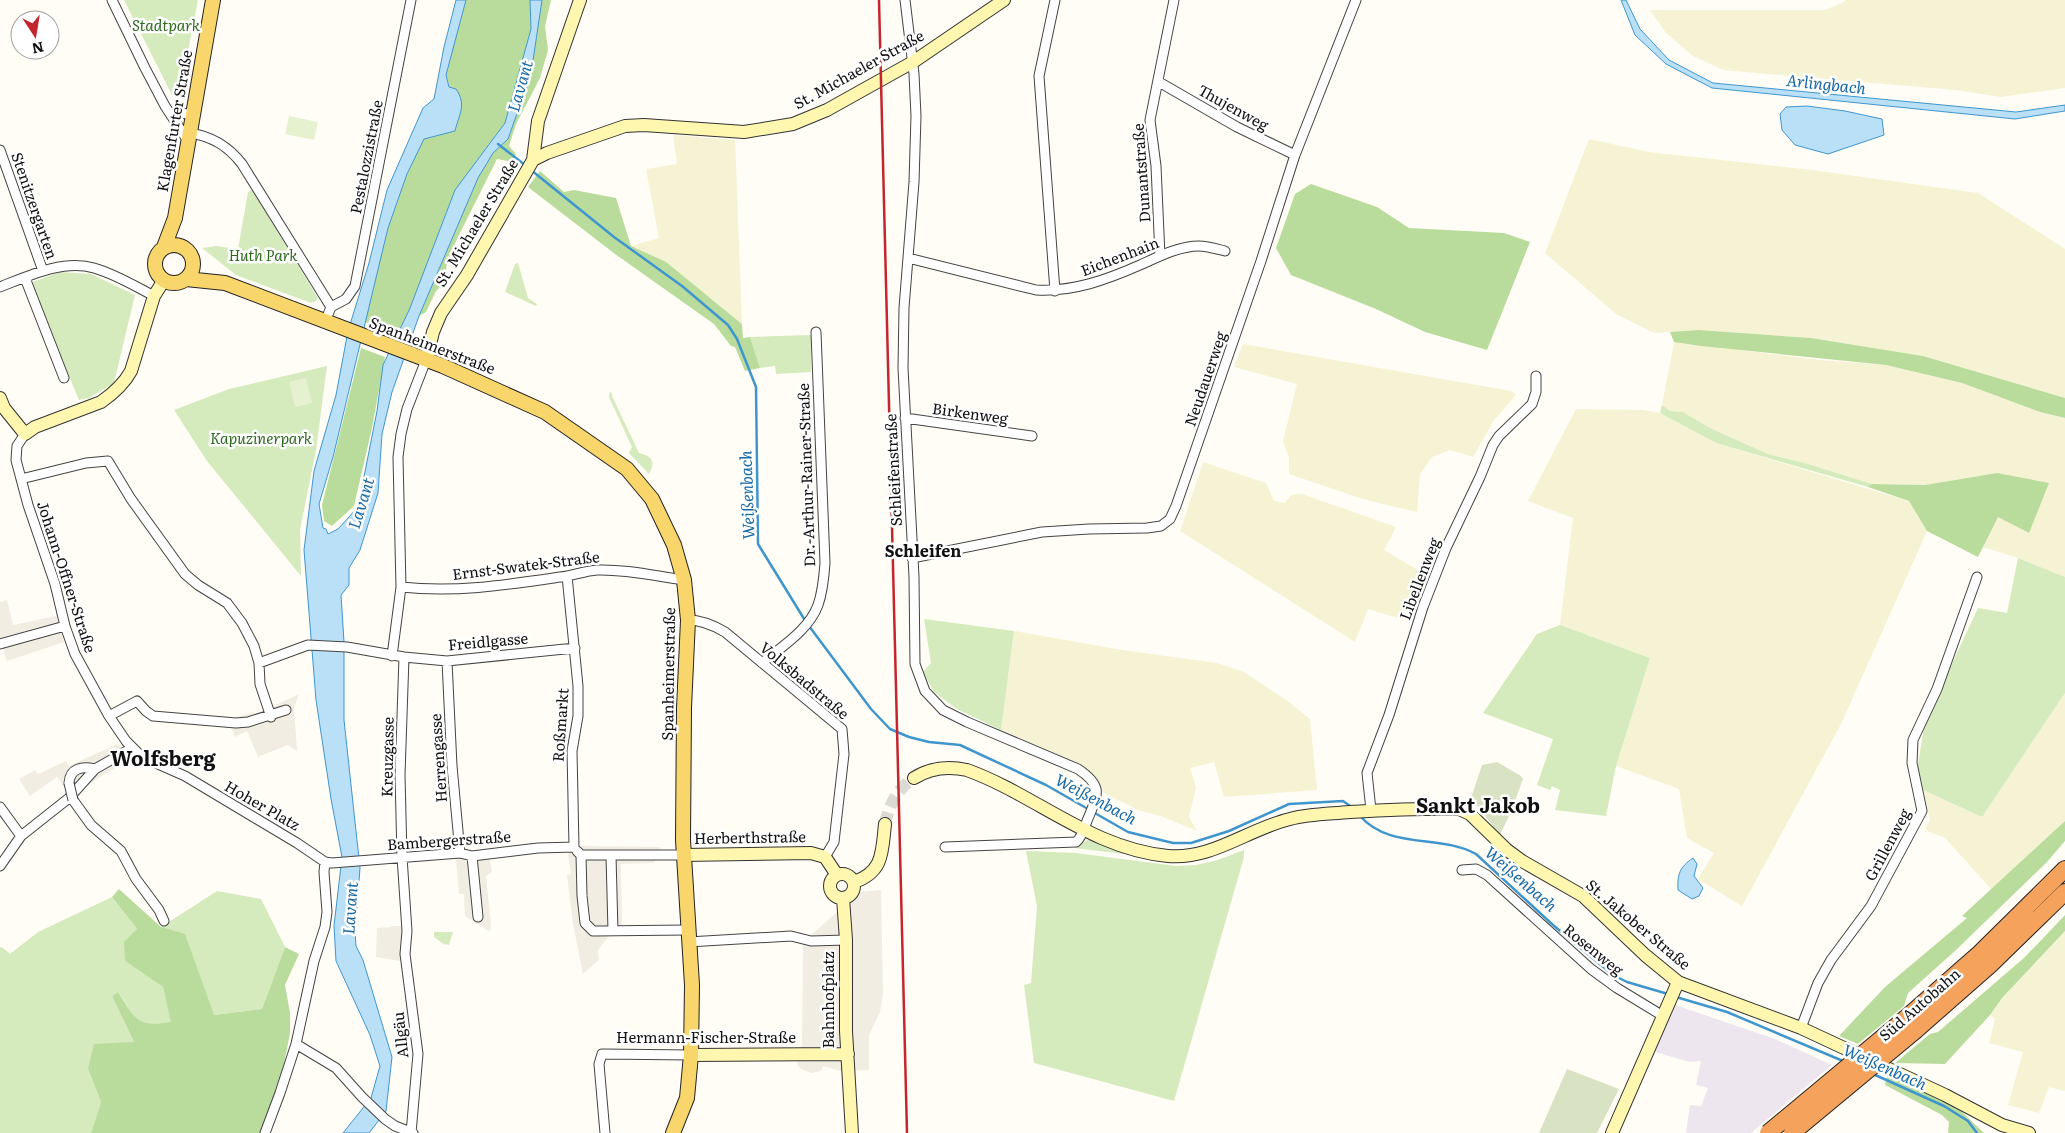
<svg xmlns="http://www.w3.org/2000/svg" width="2065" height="1133" font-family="Literata,serif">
<rect width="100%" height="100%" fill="#fffdf5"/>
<path fill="#eee6ef" d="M1675 1005 1775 1039 1832 1065 1751 1133H1686L1690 1105 1701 1106 1708 1088 1696 1085 1701 1061 1690 1062 1655 1052Z"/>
<path fill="#f6f3d4" d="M1845 0H2065V88L2001 97 1956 90 1723 70 1693 56 1666 33 1650 10H1825L1844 2Z
M673 135 735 140 742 324 711 298 631 246 659 238 646 169 677 164Z
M1589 139 1649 152 1812 170 1978 193 2065 249V398L1923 356 1811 338 1699 330 1654 333 1616 314 1545 253Z
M1674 342 1820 360 1886 365 1962 383 2040 412 2065 418V577L2018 558 1983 547 1998 516 2028 533 1997 473 1925 485 1872 484 1805 463 1768 454 1710 428 1683 412 1669 411 1662 405Z
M1243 344 1511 391 1516 395 1494 420 1473 457 1450 450 1432 457 1420 474 1417 512 1366 500 1289 474V458L1283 441 1297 384 1234 367Z
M1576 409 1643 410 1660 413 1716 443 1909 501 1927 531 1841 724 1742 906 1698 879 1714 853 1687 838 1679 789 1616 766 1650 658 1560 625 1573 518 1528 501Z
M1203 462 1266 483 1274 501 1285 503 1291 495 1302 494 1396 527 1384 550 1428 576 1411 622 1368 609 1355 642 1180 531Z
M1014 631 1122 650 1217 663 1244 672 1289 702 1310 719 1317 790 1224 797 1214 762 1190 768 1196 787 1189 817 1197 831 1161 816 1138 810 1104 793 1096 778 1081 765 1001 730Z
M2065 693V821L1992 890 1945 838 1925 830 1930 820 1923 790 1982 817Z
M2065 931V1091L2049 1087 2039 1113 2008 1105 2023 1052 1989 1043 1995 1019 1990 1015 2002 998Z"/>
<path fill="#d5ebbd" d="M124 0H198L181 86 172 95Z
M252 190 318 298 316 301 311 303 236 275 202 248 216 246 238 249 248 192Z
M518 263 528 298 537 304 536 306 505 292 515 264Z
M60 272 91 274 135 295 114 383 89 398 79 400 30 283Z
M811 335V372L776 374 775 366 760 368 750 337Z
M327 366 316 450 300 530 301 576 207 461 174 410 229 389Z
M610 392 612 393V396L639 453C652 456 656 461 649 474L629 453 632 447 609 397Z
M1662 405 1670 411 1683 412 1710 428 1768 454 1805 463 1872 484 1868 487 1716 443 1660 413Z
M2018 558 2065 577V693L1982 817 1923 790 1917 770 1925 721 1978 608 2007 613Z
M924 619 1014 631 1001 730 957 709 934 692 923 672 931 663Z
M1560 625 1650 658 1616 766 1606 816 1555 810 1560 790 1552 786 1550 790 1537 785 1553 739 1483 713 1537 634Z
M1089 839 1133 855 1074 848Z
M1244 850V857L1174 1101 1034 1063 1024 985 1031 983 1037 906 1026 851 1076 853 1176 866 1196 865 1218 860Z
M217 891 261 899 285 947 262 1009 214 1015 161 927Z
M112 897 137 929 125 961 163 987 172 1023C130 1027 140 1021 118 992L112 996 134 1042 88 1069 101 1102 91 1133H0V948L2 947 10 954 38 932Z
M434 932H453L449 945 446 944 445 945 434 937Z"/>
<path fill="#b9dc9c" d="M466 0H530L531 29 505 123 455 190 410 308 398 334 365 322 388 228 407 174 424 139 455 131 458 118 446 75Z
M542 0H551L545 26 548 50 540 78 516 124 509 146 516 154 513 162 497 159 456 241 446 268 447 274 452 277 436 291 426 312 419 316 478 178 493 152 508 139 531 74Z
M540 171 564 192 574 190 616 198 631 246 666 262 742 324 743 338 750 337 760 368 745 371 735 347 731 346 714 324 615 254 528 187Z
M1311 184 1377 207 1409 228 1504 233 1530 242 1487 350 1425 332 1376 309 1291 275 1276 248 1295 194Z
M1699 330 1811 338 1923 356 2065 398V418L2040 412 1962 383 1886 365 1701 346 1674 342 1670 332Z
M361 348 385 357 372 428 354 506 332 526 324 521 322 505Z
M1997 473 2049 483 2029 533 1998 517 1978 557 1927 531 1909 501 1868 487 1872 484 1925 485Z
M2065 821V841L2047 862 1956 950 1908 993 1904 1006 1858 1044 1839 1036 1885 987 1967 918 1962 916Z
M119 889 161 927 185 934 214 1015 262 1009 285 947 299 954 285 985 290 1013V1033L282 1074 261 1133H91L101 1102 88 1069 94 1044 134 1042 112 996 118 992C136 1019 136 1028 171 1022L163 987 125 961 124 942 137 929 112 897Z
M2065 915V931L2002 998 1990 1015 1945 1064 1895 1063 1930 1034 1938 1032 2025 957Z
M1888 1072 1960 1110 1984 1133H1948L1949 1122 1942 1115 1885 1085Z"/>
<path fill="#d9e3c4" d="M1497 762 1521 776 1523 779 1511 812 1500 835 1471 798 1482 765Z
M1567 1069 1619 1089 1597 1133H1539Z"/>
<path fill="#e6f2cf" d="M289 116 318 122 314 140 285 134Z
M306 378 312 403 295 407 289 382Z"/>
<path fill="#f1ede2" d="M7 600 13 625 56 616 64 642 7 661 3 649H0V602Z
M299 694 294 708 297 751 288 745 260 756 259 759 247 731 235 737 231 728V719L254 712 255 715 265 712 271 707Z
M117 744 136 758 103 775 75 794H69L57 777 30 796 19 779 35 770 38 774 66 761 69 766Z
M578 846 661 847 654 863 621 864 622 927 609 936 598 950 599 960 583 974 573 924 567 875 571 874 568 854Z
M456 858 490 860 492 872 486 876 491 924 490 932 465 916 464 894H459Z
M881 890 883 994 880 1012 869 1035V1070L840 1071 823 1066 821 1071 812 1073 801 1069 797 1064 802 1045 803 942 860 892Z
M391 926H402L400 961 376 957 377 928 391 927Z"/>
<path fill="#b9e0f7" stroke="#3f96cf" d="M456 0H466L446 75 449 87 456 89C467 105 459 114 455 131L424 139 407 174 388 228 333 457 319 504 323 528 326 529 328 534 338 529 358 507 377 411 383 365 410 308 455 190 505 123 531 29 530 0H542L531 74 508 139 493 153 478 178 419 316 392 392 382 434 378 493 360 550 349 568V585L341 595 344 642V720L360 868 355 931 356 946 363 960 392 1057 386 1111 369 1133H343L371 1098 380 1066 370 1035 336 961 334 926 342 857 331 799 316 700 304 550 314 471 336 395 348 331 369 263 387 190 423 108 434 99 444 47Z
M1621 0H1626L1640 29 1669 60 1713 83 2016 112 2065 105V111L2015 119 1712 88 1666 64 1635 35Z
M1807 106 1845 111 1882 119 1884 135 1828 154 1795 145 1782 130 1780 114 1786 107Z
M1693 858 1697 864 1694 876 1703 888 1699 896 1692 899 1678 890C1677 874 1680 867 1693 858Z"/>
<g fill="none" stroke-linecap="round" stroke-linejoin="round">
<path stroke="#3f96cf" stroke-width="2.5" d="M498 144 525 165
M531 170 614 237 682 286 728 325 737 339 756 387 758 544 806 622
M809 626 871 709 890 729 909 737 929 742 960 745 1046 785 1088 809
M1093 812 1128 832 1173 843H1191L1229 831 1289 804 1343 801 1353 808
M1360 816C1390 850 1440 834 1476 854L1553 925 1613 975 1627 982 1668 994
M1676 997 1727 1012 1843 1061
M1873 1074 1944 1106 1968 1121 1977 1133"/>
<path stroke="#dbdad3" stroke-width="12" stroke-dasharray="12 6" stroke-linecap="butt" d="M885 824C889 805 897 789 914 778"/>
<defs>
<path id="street" d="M112 0 145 68 165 106 188 141
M905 0 914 74 916 116 914 182 904 308 903 368 914 577 915 664 925 691 943 710 967 722 1078 769C1105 787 1097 796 1087 821 1084 828 1083 836 1076 842L945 847
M1159 82 1237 127 1295 155
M172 113 192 114
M189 133C212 136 228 146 242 164L331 307 325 322
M0 150 43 271
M1160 256 1156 166 1150 120 1174 0
M908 258 1036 290C1073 292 1106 280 1140 265 1158 257 1179 246 1199 246 1207 246 1217 249 1225 251
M25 278 64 378
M0 287C28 276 63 259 94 268 115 274 135 286 154 296
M1055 291 1039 76 1055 0
M331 307 346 299 355 286 411 0
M905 418 1032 436
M25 434 17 446 16 460 28 505 55 584 65 626 75 654 109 716 126 741 142 757 185 776 297 843 325 862 332 863 460 853 472 856 538 848 574 847
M21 479 86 463 108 461 131 499 185 574 198 585 227 603 242 623 254 646 259 663 260 684 271 717
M912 558 1042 532 1089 529 1147 528 1161 526 1170 519 1176 506 1261 261 1295 155 1356 0
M567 576 578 686V716L572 751 574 847
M401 587C455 593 506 585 560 577 572 576 584 571 597 570 626 569 655 576 684 580
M688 620C702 620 713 625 725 632L842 729 844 754 834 842 825 857
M0 644 65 626
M392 656 401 587 398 457 401 434 407 409 426 360
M404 657 400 775 402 857 407 931 405 954 418 1054 411 1133
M447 661 452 766 460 853
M259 663 308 645 347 647 404 657 447 661 575 648
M762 663C781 647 809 630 818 605 823 591 824 577 825 563L816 332
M109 716 137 701 146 711 153 716 236 723 248 722 286 710
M69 783C70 768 82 766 95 769
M73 800 91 825 121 851 136 879 159 910 164 921
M0 807 21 836
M1371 810 1367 773 1389 715 1423 607 1446 548 1480 477 1493 445 1499 436 1532 404 1536 392V376
M577 851 581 855H683
M581 855 582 896 585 923 593 931 688 930
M472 856 478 917
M611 856 613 931
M0 866 21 836 69 798 95 769 132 748
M1462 870 1476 869 1487 875 1591 969 1617 988 1663 1016
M688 942 791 936 811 941 846 940
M1801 1028 1818 983 1831 960 1871 906 1922 811 1912 763 1913 740 1937 689 1977 577
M296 1044 336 1068 362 1097 385 1119 395 1126 413 1133
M265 1133 280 1093 296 1044 314 961 325 927 327 912 324 872 325 862
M605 1133 599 1064 602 1054 691 1055"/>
<path id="secondary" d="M533 160 538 121 580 0
M426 360 433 332 441 313 467 275 533 160 547 153 625 126 644 125 744 132 793 124 827 110 913 62 1004 0
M0 398 4 408 25 434 35 427 101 402C114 393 124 384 131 371L154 296 164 280
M914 778C930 768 949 766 967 770 1036 795 1092 849 1168 856 1212 860 1248 829 1290 819 1309 814 1329 814 1350 812 1386 810 1423 808 1459 809L1470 814 1507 850 1522 861 1583 896 1645 955 1678 982 1801 1028 1945 1095 2002 1125 2029 1133
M683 855 811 853 825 857 837 875
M830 886a12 12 0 1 1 24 0a12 12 0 1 1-24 0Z
M854 882C884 872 882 851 885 824
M843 898 846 940V1031L852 1133
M691 1055 848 1054
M1612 1133 1678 982"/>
<path id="primary" d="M155 264a19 19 0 1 1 38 0a19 19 0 1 1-38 0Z
M164 247 175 218 213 0
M186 279 225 283 443 366 545 412 627 469 652 499 674 545 684 580 688 620 684 708 683 840 692 985 691 1055 687 1098 673 1133"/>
<path id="highway" d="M1906 1018 1980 953 2065 869
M1916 1030 1990 965 2065 892"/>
</defs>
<use href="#street" stroke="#444" stroke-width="11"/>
<use href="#secondary" stroke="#333" stroke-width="14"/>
<use href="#primary" stroke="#222" stroke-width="16"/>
<use href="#highway" stroke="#222" stroke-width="18"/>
<use href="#street" stroke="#fff" stroke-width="9"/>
<use href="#secondary" stroke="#fff6b0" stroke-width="12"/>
<use href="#primary" stroke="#f9d66b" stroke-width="14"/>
<use href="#highway" stroke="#f5a25d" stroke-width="16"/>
<path stroke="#c4262e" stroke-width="2.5" d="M879 0 907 1133"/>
<defs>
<path id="street-bridge" d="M69 783 73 800"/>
<path id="highway-bridge" d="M1768 1133 1906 1018
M1792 1133 1916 1030"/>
</defs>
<use href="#street-bridge" stroke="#444" stroke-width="11" stroke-linecap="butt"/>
<use href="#highway-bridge" stroke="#222" stroke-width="18" stroke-linecap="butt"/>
<use href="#street-bridge" stroke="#fff" stroke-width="9"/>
<use href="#highway-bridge" stroke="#f5a25d" stroke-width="16"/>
</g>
<g text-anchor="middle" stroke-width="5" stroke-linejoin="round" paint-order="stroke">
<g font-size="15" font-style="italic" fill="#2f6b1f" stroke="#fff">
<text x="166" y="31">Stadtpark</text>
<text x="263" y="261">Huth Park</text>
<text x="261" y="444">Kapuzinerpark</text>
</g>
<g font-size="15" fill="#111" stroke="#fff">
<text transform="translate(859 70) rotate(-29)" y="5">St. Michaeler Straße</text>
<text transform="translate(1233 108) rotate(29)" y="5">Thujenweg</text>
<text transform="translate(175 121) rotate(-80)" y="5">Klagenfurter Straße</text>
<text transform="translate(367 157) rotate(-79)" y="5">Pestalozzistraße</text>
<text transform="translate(1142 173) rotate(-94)" y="5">Dunantstraße</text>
<text transform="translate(34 206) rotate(71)" y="5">Stenitzergarten</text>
<text transform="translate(477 223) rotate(-59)" y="5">St. Michaeler Straße</text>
<text transform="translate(1120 257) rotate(-21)" y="5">Eichenhain</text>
<text transform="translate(432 346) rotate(21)" y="5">Spanheimerstraße</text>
<text transform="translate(1206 379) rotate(-71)" y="5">Neudauerweg</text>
<text transform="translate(970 414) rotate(8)" y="5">Birkenweg</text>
<text transform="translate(894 470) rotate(-93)" y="5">Schleifenstraße</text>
<text transform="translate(807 475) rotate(-92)" y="5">Dr.-Arthur-Rainer-Straße</text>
<text transform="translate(526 566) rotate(-7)" y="5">Ernst-Swatek-Straße</text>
<text transform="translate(66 577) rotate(72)" y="5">Johann-Offner-Straße</text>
<text transform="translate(1420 579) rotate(-69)" y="5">Libellenweg</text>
<text transform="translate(488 642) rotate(-5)" y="5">Freidlgasse</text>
<text transform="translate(669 674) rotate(-89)" y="5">Spanheimerstraße</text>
<text transform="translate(804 681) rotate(40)" y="5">Volksbadstraße</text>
<text transform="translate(561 725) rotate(-86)" y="5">Roßmarkt</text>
<text transform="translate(388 757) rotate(-89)" y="5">Kreuzgasse</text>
<text transform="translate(439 758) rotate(-94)" y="5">Herrengasse</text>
<text transform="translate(262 806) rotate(30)" y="5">Hoher Platz</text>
<text transform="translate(750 838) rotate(-1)" y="5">Herberthstraße</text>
<text transform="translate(449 841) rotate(-4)" y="5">Bambergerstraße</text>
<text transform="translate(1888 845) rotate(-62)" y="5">Grillenweg</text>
<text transform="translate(1638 925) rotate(40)" y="5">St. Jakober Straße</text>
<text transform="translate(1593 950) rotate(39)" y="5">Rosenweg</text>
<text transform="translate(829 1000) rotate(-90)" y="5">Bahnhofplatz</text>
<text transform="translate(1920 1005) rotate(-41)" y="5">Süd Autobahn</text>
<text transform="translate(401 1035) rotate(-96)" y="5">Allgäu</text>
<text x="706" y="1043">Hermann-Fischer-Straße</text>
</g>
<g font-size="16" font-style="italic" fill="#1768a6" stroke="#fff">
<text transform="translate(1826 84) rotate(6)" y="6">Arlingbach</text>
<text transform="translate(520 86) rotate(-74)" y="6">Lavant</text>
<text transform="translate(747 495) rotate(-92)" y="6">Weißenbach</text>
<text transform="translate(361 503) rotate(-73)" y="6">Lavant</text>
<text transform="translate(1096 799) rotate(28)" y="6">Weißenbach</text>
<text transform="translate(1521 879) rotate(41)" y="6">Weißenbach</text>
<text transform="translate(350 908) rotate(-86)" y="6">Lavant</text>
<text transform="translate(1885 1067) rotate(24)" y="6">Weißenbach</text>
</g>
<g font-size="16" font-weight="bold" fill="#111" stroke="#fff">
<text x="923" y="557">Schleifen</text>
</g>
<g font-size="20" font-weight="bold" fill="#111" stroke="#fff">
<text x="163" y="766">Wolfsberg</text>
<text x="1478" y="813">Sankt Jakob</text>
</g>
</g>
<g transform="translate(35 35) rotate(168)"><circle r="24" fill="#ffffff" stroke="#a0a0a0"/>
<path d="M0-4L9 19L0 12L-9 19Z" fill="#c4262e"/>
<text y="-8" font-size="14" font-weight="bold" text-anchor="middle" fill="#111111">N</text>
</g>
</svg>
